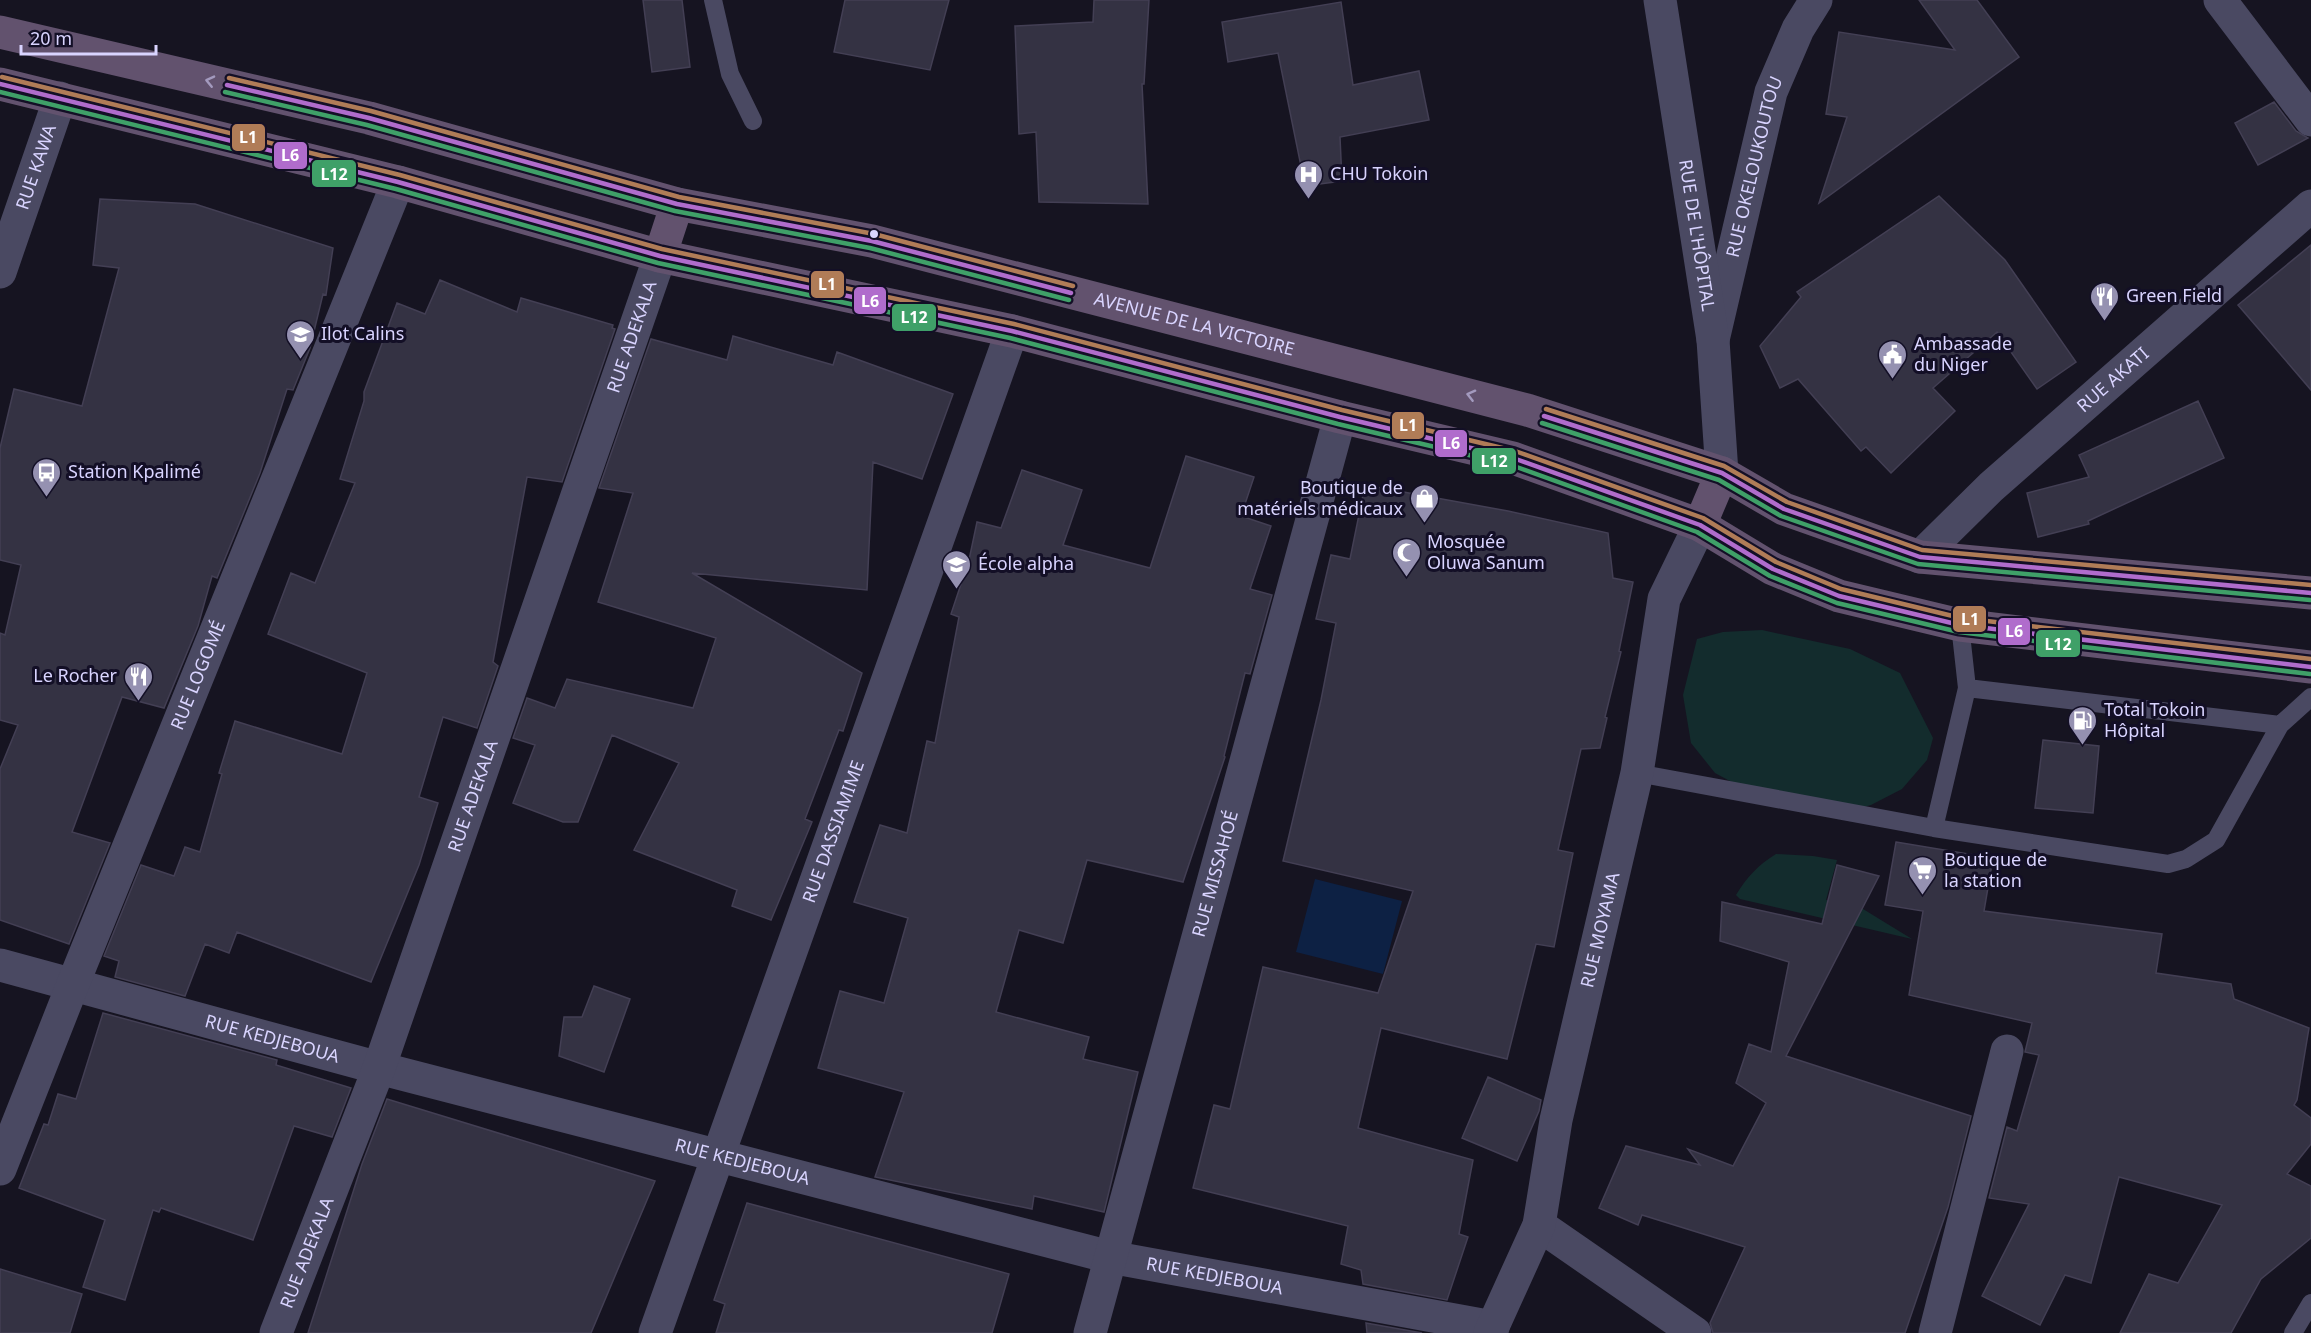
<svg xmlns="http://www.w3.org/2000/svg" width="2311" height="1333" font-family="'Noto Sans',sans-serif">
<rect width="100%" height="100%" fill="#161421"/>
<path fill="#132c2d" d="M1762 630 1850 649 1900 673 1933 738 1927 760 1902 789 1871 805 1850 811 1741 787 1715 773 1691 743 1683 695 1697 639 1723 632Z
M1776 854 1813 856 1837 860 1826 900 1863 909 1912 939 1740 899 1736 895C1747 877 1758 865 1776 854Z"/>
<path fill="#0d2144" d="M1315 879 1402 901 1383 974 1296 952Z"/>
<path fill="#343243" stroke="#433f54" stroke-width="1.5" d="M643 0H682L690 67 652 72Z
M845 0H949L930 70 834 52Z
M1094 0H1149L1144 84H1142L1148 204 1039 202 1036 132 1019 134 1015 26 1093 22Z
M1919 0H1977L2019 57 1819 203 1847 117 1826 114 1839 32 1955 50Z
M1341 2 1353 85 1419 71 1429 120 1340 137 1342 181 1305 186 1278 53 1228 62 1222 22Z
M2274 102 2296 131 2308 138 2258 165 2235 123Z
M1939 196 2005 260 2076 362 2037 389 1997 332 1933 388 1955 411 1891 473 1866 447 1861 451 1798 379 1780 388 1760 346 1801 297 1797 292Z
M100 199 195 204 333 248 326 295 323 294 310 348 293 390 287 389 260 473 217 578 212 576 198 626 164 708 122 697 72 832 110 843 69 944 0 920V769L18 725 0 720V633L5 635 21 565 0 560V448L14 389 82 406 119 268 93 265Z
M2311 245V390L2238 305Z
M440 280 517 312 521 298 613 325 612 328 615 329 562 482 527 477 493 662 498 666 477 728 443 717 419 797 438 803 419 865 371 982 237 932 229 953 205 944 185 996 115 977 119 961 104 956 141 865 174 876 185 847 200 852 222 774 219 773 235 721 342 754 367 673 268 634 291 573 315 583 355 483 340 479 364 401V392L397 303 425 314Z
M733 336 833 365 837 352 953 394 922 479 873 462 867 590 692 573 862 673 843 731 839 730 805 819 812 822 771 920 732 906 737 890 634 850 679 763 612 735 578 822H563L513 803 535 745 513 738 527 698 555 708 567 679 693 708 716 638 598 602 633 493 599 488 651 339 727 360Z
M2198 401 2224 458 2088 521 2089 524 2038 537 2027 493 2089 477 2079 455Z
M1186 456 1254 477 1241 516 1271 526 1250 589 1272 595 1250 674 1245 673 1224 756 1225 757 1183 882 1087 860 1063 943 1019 930 996 1012 1089 1037 1083 1059 1138 1072 1104 1212 1034 1196 1032 1209 875 1177 904 1092 818 1068 840 991 884 1003 908 918 854 902 880 825 907 833 927 741 935 743 959 617 951 614 969 560 977 522 1001 528 1022 470 1082 490 1063 545 1150 568Z
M1365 485 1508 511 1608 533 1613 578 1633 582 1619 651 1621 652 1605 717 1607 718 1600 748 1581 749 1558 850 1573 853 1554 947 1536 944 1507 1059 1381 1028 1358 1128 1473 1160 1459 1234 1468 1237 1447 1300 1363 1284 1361 1270 1341 1264 1348 1226 1193 1188 1214 1105 1230 1109 1263 967 1378 993 1413 891 1283 861 1321 700 1336 623 1316 619 1331 555 1350 559Z
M2043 740 2099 746 2093 813 2035 808Z
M1896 842 1993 858 1984 911 2162 934 2156 973 2231 984 2234 999 2309 1028 2297 1100 2294 1105 2311 1118V1144L2287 1174 2311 1186V1238L2261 1279 2231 1333H2120L2149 1274 2178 1283 2222 1205 2119 1177 2091 1283 2065 1275 2040 1325 1982 1296 2029 1204 1989 1198 2007 1127 2017 1131 2039 1055 2025 1052 2032 1023 1909 995 1923 911 1885 905Z
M1837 865 1879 876 1786 1056 1971 1116 1948 1207 1905 1333H1713L1710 1323 1745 1247 1642 1215 1638 1225 1599 1208 1626 1146 1700 1165 1688 1149 1733 1166 1766 1103 1736 1083 1749 1044 1771 1052 1789 962 1720 941 1722 902 1822 924Z
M594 986 630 999 604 1072 559 1056 564 1017H582Z
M103 1013 277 1060 276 1065 351 1088 332 1137 294 1126 253 1240 161 1208 159 1212 153 1210 125 1300 83 1287 105 1220 19 1188 44 1124 48 1125 58 1094 76 1099Z
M1488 1077 1541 1100 1539 1111 1517 1161 1462 1138Z
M387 1099 655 1181 591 1333H308L362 1164Z
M747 1203 1009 1274 992 1333H716L725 1304 714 1300Z
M0 1269 82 1294 70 1333H0Z
M1366 1323 1422 1333H1367Z"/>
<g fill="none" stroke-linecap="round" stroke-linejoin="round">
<path stroke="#4a4962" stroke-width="18" d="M713 0 730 74 753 121
M1960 625 1967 688 2280 725 2311 697
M1637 773 1934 828 1967 688
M1934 828 2168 864 2186 859 2216 840 2280 725
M2293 1333 2311 1303"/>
<g stroke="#4a4962" stroke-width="33">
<path d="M2220 0 2311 120"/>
<path id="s1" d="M0 272 60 98"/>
<path id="s2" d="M1713 340 1771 92 1798 29 1816 0"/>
<path id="s3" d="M1920 557 1991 487 2311 206"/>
<path id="s4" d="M0 965 379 1068 1110 1257 1493 1327"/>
<path id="s5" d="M0 1169 73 984 398 182"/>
<path d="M1539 1225 1695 1333"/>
<path id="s6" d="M276 1333 379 1068 660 256"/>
<path id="s7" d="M655 1333 1012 331"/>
<path id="s8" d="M1090 1333 1340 417"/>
<path id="s9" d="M1490 1333 1539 1225 1556 1120 1637 773 1664 599 1700 525"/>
<path d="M1935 1333 2007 1051"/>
</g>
<path stroke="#4a4962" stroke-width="33" id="s10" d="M1660 0 1713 340 1722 473"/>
<g stroke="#62526e" stroke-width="33">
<path id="s11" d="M0 32 369 118 677 204 872 241 1527 410 1722 473 1784 509 1920 557 2311 593"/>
<path d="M0 84 398 182 660 256 1012 331 1340 417 1513 458 1700 525 1773 569 1839 596 1960 625 2311 667"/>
<path d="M660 256 677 204"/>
<path d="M1700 525 1722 473"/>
</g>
<defs>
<path id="bus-1" d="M0 84 398 182 660 256 1012 331 1340 417 1513 458 1700 525 1773 569 1839 596 1960 625 2311 667
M227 85 369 118 677 204 872 241 1071 293
M1544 416 1722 473 1784 509 1920 557 2311 593"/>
<path id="bus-2" d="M0 92 396 189 658 263 1010 338 1338 424 1511 465 1697 532 1770 576 1837 603 1959 632 2310 674
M225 92 367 125 675 211 870 248 1069 300
M1542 423 1719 480 1781 516 1918 564 2310 600"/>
<path id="bus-3" d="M2 77 400 175 662 249 1014 324 1342 410 1515 451 1703 518 1776 562 1841 589 1961 618 2311 659
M229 78 371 111 679 197 874 234 1073 286
M1546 409 1724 466 1787 502 1922 550 2311 585"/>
</defs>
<use href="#bus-1" stroke="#130f26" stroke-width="9"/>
<use href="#bus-2" stroke="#130f26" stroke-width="9"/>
<use href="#bus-3" stroke="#130f26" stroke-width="9"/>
<use href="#bus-1" stroke="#b06ccc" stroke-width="4.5"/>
<use href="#bus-2" stroke="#3fa068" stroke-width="4.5"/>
<use href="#bus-3" stroke="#b07c57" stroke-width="4.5"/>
</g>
<defs><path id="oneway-chevron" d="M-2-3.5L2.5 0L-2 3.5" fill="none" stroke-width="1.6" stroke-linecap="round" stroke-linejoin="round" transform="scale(1.5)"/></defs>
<g stroke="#a39abe">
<use href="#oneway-chevron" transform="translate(210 81) rotate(-167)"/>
<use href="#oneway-chevron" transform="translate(1471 395) rotate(-166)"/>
</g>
<defs>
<symbol id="hospital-pin" viewBox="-11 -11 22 30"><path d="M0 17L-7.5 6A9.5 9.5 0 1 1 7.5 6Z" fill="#9591b1" stroke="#130f26"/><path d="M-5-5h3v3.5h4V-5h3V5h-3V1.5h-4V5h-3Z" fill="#fff"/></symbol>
<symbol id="restaurant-pin" viewBox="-11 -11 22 30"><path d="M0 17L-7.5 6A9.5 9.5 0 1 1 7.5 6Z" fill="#9591b1" stroke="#130f26"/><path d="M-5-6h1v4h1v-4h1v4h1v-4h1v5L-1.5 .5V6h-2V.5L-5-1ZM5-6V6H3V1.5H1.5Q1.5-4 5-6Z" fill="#fff"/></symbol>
<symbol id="school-pin" viewBox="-11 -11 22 30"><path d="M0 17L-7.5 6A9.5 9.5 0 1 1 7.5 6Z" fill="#9591b1" stroke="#130f26"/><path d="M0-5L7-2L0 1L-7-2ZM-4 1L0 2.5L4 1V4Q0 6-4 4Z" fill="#fff"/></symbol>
<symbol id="civic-pin" viewBox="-11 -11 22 30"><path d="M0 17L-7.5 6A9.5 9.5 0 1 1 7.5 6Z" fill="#9591b1" stroke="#130f26"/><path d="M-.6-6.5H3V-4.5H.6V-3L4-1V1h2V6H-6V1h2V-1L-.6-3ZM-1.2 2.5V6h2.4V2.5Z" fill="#fff"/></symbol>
<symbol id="bus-pin" viewBox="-11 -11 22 30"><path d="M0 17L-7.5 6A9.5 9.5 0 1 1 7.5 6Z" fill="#9591b1" stroke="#130f26"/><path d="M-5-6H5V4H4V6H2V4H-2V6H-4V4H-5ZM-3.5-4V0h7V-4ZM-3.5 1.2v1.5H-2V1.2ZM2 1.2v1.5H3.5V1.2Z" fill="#fff"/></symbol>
<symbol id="shop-pin" viewBox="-11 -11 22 30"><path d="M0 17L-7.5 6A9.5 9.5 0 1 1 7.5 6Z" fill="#9591b1" stroke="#130f26"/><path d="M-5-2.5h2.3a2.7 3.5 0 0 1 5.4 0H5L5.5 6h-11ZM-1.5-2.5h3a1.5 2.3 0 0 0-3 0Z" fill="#fff"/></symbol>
<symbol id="mosque-pin" viewBox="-11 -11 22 30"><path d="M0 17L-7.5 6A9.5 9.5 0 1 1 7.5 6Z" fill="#9591b1" stroke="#130f26"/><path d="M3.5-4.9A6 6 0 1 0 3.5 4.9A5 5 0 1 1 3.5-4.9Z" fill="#fff"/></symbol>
<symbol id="fuel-pin" viewBox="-11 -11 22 30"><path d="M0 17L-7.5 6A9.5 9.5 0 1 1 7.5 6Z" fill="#9591b1" stroke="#130f26"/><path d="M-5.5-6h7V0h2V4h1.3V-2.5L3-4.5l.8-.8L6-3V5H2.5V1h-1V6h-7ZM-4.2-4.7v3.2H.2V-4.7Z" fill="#fff"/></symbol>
<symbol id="supermarket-pin" viewBox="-11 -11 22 30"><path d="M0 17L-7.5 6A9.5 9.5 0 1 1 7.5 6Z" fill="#9591b1" stroke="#130f26"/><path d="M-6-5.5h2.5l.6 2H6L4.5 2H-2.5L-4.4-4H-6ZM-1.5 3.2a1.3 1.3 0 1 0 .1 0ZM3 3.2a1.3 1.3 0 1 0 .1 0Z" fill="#fff"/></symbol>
</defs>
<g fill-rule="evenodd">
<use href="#hospital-pin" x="1292" y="158" width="33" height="45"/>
<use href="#restaurant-pin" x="2088" y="280" width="33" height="45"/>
<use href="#school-pin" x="284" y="318" width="33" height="45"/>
<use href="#civic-pin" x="1876" y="338" width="33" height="45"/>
<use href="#bus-pin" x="30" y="456" width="33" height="45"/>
<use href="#shop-pin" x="1408" y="482" width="33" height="45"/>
<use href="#mosque-pin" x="1390" y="536" width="33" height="45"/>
<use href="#school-pin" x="940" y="548" width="33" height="45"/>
<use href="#restaurant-pin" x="122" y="660" width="33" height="45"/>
<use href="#fuel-pin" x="2066" y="704" width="33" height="45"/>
<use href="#supermarket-pin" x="1906" y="854" width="33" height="45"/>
</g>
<circle fill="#d9d4ff" stroke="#130f26" stroke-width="2" cx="874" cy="234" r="5"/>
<g text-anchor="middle" stroke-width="6" stroke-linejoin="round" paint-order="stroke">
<g font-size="18" fill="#d9d4ff" stroke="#130f26">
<text dy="6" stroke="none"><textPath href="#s2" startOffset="178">RUE OKELOUKOUTOU</textPath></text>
<text dy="6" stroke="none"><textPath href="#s1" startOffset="111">RUE KAWA</textPath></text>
<text dy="6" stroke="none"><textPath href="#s10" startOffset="238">RUE DE L'HÔPITAL</textPath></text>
<text dy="6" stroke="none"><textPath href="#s11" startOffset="1230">AVENUE DE LA VICTOIRE</textPath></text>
<text dy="6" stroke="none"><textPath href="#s6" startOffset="1058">RUE ADEKALA</textPath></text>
<text dy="6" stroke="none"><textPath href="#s3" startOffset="262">RUE AKATI</textPath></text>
<text dy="6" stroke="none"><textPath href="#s5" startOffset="532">RUE LOGOMÉ</textPath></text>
<text dy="6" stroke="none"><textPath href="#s6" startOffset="572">RUE ADEKALA</textPath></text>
<text dy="6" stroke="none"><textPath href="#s7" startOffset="532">RUE DASSIAMIME</textPath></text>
<text dy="6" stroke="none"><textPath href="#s8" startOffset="476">RUE MISSAHOÉ</textPath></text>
<text dy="6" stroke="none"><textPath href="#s9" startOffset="420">RUE MOYAMA</textPath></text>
<text dy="6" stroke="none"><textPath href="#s4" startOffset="282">RUE KEDJEBOUA</textPath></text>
<text dy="6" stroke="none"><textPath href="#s4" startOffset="768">RUE KEDJEBOUA</textPath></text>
<text dy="6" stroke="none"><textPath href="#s6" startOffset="86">RUE ADEKALA</textPath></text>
<text dy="6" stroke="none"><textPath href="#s4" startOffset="1254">RUE KEDJEBOUA</textPath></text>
</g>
<g font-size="18" fill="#d9d4ff" stroke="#130f26" text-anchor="start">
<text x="1330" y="180">CHU Tokoin</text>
<text x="2126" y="302">Green Field</text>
<text x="321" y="340">Ilot Calins</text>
<text x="1914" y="350">Ambassade<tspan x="1914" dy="21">du Niger</tspan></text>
<text x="68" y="478">Station Kpalimé</text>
<text x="1403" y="494" text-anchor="end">Boutique de<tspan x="1403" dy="21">matériels médicaux</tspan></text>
<text x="1427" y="548">Mosquée<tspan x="1427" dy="21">Oluwa Sanum</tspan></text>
<text x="978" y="570">École alpha</text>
<text x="117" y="682" text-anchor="end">Le Rocher</text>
<text x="2104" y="716">Total Tokoin<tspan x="2104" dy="21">Hôpital</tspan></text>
<text x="1944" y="866">Boutique de<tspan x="1944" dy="21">la station</tspan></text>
</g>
</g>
<g stroke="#130f26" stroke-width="2">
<rect x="231" y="123" width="35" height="29" rx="6" fill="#b07c57"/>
<rect x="273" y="141" width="35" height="29" rx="6" fill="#b06ccc"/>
<rect x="311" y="159" width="46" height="29" rx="6" fill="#3fa068"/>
<rect x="810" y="270" width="35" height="29" rx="6" fill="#b07c57"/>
<rect x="853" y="286" width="34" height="29" rx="6" fill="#b06ccc"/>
<rect x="891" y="303" width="46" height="29" rx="6" fill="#3fa068"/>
<rect x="1391" y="411" width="34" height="29" rx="6" fill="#b07c57"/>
<rect x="1434" y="429" width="34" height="29" rx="6" fill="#b06ccc"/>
<rect x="1471" y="447" width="46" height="28" rx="6" fill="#3fa068"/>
<rect x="1952" y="605" width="35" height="28" rx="6" fill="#b07c57"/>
<rect x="1997" y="617" width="34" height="29" rx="6" fill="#b06ccc"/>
<rect x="2035" y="629" width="46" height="29" rx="6" fill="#3fa068"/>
</g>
<g font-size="16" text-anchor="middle" font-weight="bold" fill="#fff">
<text x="248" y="143">L1</text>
<text x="290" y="161">L6</text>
<text x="334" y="180">L12</text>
<text x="827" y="290">L1</text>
<text x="870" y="307">L6</text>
<text x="914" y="323">L12</text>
<text x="1408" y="431">L1</text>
<text x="1451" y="449">L6</text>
<text x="1494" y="467">L12</text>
<text x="1970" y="625">L1</text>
<text x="2014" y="637">L6</text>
<text x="2058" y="650">L12</text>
</g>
<path d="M21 45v9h135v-9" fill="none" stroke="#d9d4ff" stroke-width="3"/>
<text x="30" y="45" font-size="18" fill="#d9d4ff" stroke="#130f26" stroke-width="4.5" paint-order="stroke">20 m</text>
</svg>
